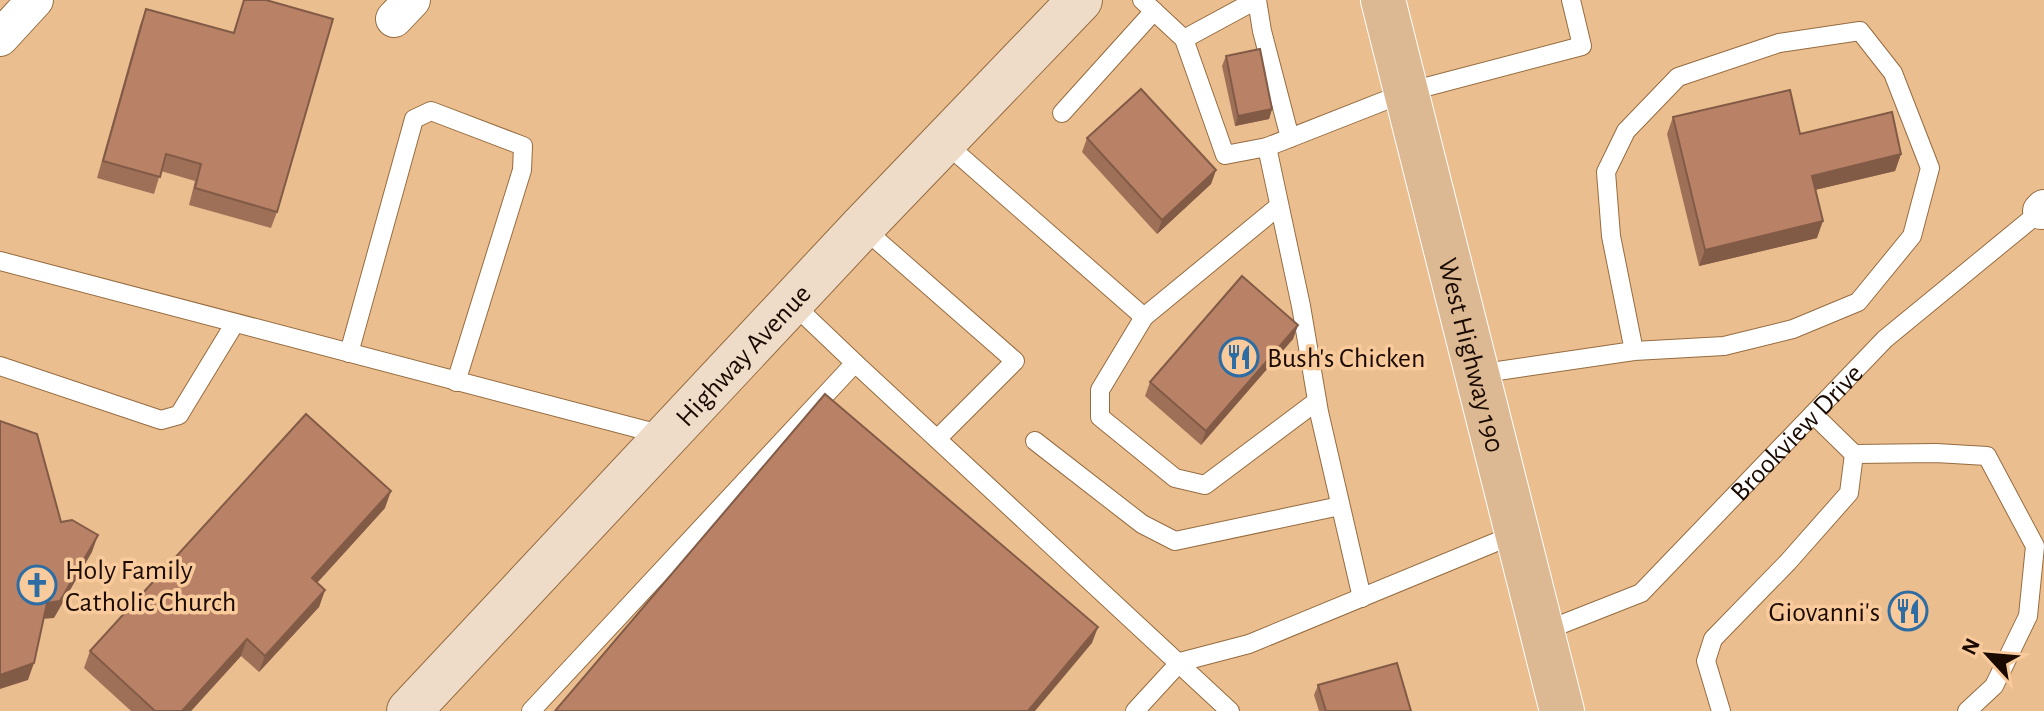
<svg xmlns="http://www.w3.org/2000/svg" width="2044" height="711" font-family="'Alegreya Sans',sans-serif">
<rect width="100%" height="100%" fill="#ebbe8f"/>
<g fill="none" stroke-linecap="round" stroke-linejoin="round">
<defs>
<g id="lane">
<path d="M1142 0 1184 39 1225 155 1267 147"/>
<path d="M1257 0 1262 31 1290 138"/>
<path d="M1184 39 1256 0"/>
<path d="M1062 113 1154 11"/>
<path d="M943 141 1144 317 1279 206"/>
<path d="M862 227 1015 361 937 439"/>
<path d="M0 261 663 435"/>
<path d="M791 302 855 363"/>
<path d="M1144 317 1100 390V417L1175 478 1205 485 1317 401"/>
<path d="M349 353 414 119 431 111 523 146 522 170 456 382"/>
<path d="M0 366 161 420 179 415 235 323"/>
<path d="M1477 374 1634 351 1724 346 1793 329 1858 302 1912 236 1930 168 1893 73 1860 31 1779 43 1678 77 1626 131 1606 172 1611 236 1634 351"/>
<path d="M1813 414 1854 454 1936 453 1987 456 2035 546 2028 616 1994 686 1967 711"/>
<path d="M1035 441 1142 524 1175 541 1340 506"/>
<path d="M1362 598 1319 412 1301 306 1267 147 1407 92 1582 46 1571 0"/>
<path id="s1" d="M1542 632 1641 593 1885 339 2041 211 2044 215"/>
<path d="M531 711 855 363 1230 711"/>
<path d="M1135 711 1180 662 1249 644 1518 533"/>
<path d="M1721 711 1706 661 1713 639 1788 562 1849 493 1854 454"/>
</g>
<path id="street" d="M394 19 412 0
M0 38 35 0
M2041 211 2044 208"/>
<g id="secondary">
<path id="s2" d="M409 711 862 227 1080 0"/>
</g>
<g id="primary">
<path id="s3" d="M1383 0 1562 711"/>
</g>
</defs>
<use href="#lane" stroke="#956c40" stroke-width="20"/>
<use href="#street" stroke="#956c40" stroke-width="38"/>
<use href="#secondary" stroke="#956c40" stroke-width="46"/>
<use href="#primary" stroke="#fff" stroke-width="46"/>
<use href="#lane" stroke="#fff" stroke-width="18"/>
<use href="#street" stroke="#fff" stroke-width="36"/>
<use href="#secondary" stroke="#eedcc9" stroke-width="44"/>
<use href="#primary" stroke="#dcb992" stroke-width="44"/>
</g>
<path fill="#9f7058" d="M244 0 277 212 271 228 189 205 195 181 161 171 154 194 97 178 140 25 146 9 233 33Z
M1226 56 1272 109 1269 119 1235 126 1222 66Z
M1673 117 1901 154 1895 171 1815 190 1817 238 1699 266 1667 134Z
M1087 138 1216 170 1211 184 1157 234 1082 152Z
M1298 325 1293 339 1201 445 1145 396 1150 382Z
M385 508 317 583 325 590 319 607 259 672 241 656 191 711H131L84 668 90 651Z
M1318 685 1411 711H1319L1314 695Z"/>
<path fill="#825b47" d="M1272 109 1269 119 1235 126 1238 116Z
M1901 154 1895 171 1806 192 1812 176Z
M1216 170 1211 184 1157 234 1162 220Z
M1823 221 1817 238 1699 266 1705 250Z
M1298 325 1293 339 1201 445 1206 431Z
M391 491 385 508 306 595 312 578Z
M98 535 92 552 54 618 41 619 47 603Z
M325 590 319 607 259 672 265 656Z
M1098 627 1092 643 1035 711H1028Z
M247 639 241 656 191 711H182Z
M34 663 28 680 0 689V675Z"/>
<path fill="#b98266" stroke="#825b47" stroke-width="2" d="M244 0H266L333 19 277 212 195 188 201 164 166 154 160 177 103 161 146 9 234 33Z
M1260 49 1272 109 1238 116 1226 56Z
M1141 89 1216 170 1162 220 1087 138Z
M1790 90 1800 134 1892 112 1901 154 1812 176 1823 221 1705 250 1673 117Z
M1242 276 1298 325 1206 431 1150 382Z
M825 394 1098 627 1028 711H555Z
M306 414 391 491 312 578 325 590 265 656 247 639 182 711H155L90 651Z
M0 421 37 434 61 522 72 520 98 535 60 601 47 603 34 663 0 675Z
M1397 663 1411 711H1326L1318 685Z"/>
<defs>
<symbol id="restaurant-ring" viewBox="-11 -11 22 22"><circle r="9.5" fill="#f9cb9c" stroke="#2d6da3" stroke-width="1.5"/><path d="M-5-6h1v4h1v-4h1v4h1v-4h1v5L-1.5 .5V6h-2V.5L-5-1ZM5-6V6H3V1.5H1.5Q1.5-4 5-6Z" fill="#2d6da3"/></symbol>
<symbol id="church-ring" viewBox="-11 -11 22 22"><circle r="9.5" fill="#f9cb9c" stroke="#2d6da3" stroke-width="1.5"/><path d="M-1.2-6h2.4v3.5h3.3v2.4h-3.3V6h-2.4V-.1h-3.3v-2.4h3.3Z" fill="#2d6da3"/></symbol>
</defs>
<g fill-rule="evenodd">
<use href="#restaurant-ring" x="1217" y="335" width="44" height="44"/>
<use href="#church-ring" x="15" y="563" width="44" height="44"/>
<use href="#restaurant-ring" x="1886" y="589" width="44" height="44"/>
</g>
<g text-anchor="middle" stroke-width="7" stroke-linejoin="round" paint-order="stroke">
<g font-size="28" fill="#1a0a00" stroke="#f9cb9c">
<text dy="10" stroke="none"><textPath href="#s2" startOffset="488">Highway Avenue</textPath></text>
<text dy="10" stroke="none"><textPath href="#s3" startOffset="366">West Highway 190</textPath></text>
<text dy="10" stroke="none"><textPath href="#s1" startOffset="330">Brookview Drive</textPath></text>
</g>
<g font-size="28" fill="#1a0a00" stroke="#f9cb9c" text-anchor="start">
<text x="1267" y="367">Bush's Chicken</text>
<text x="65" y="579">Holy Family<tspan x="65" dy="32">Catholic Church</tspan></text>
<text x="1880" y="621" text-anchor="end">Giovanni's</text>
</g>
</g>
<g transform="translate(1988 655) rotate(296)" stroke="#f9cb9c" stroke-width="6" paint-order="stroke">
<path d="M0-6L14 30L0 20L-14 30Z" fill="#1a0a00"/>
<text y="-12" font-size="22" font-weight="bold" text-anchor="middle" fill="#1a0a00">N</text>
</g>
</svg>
